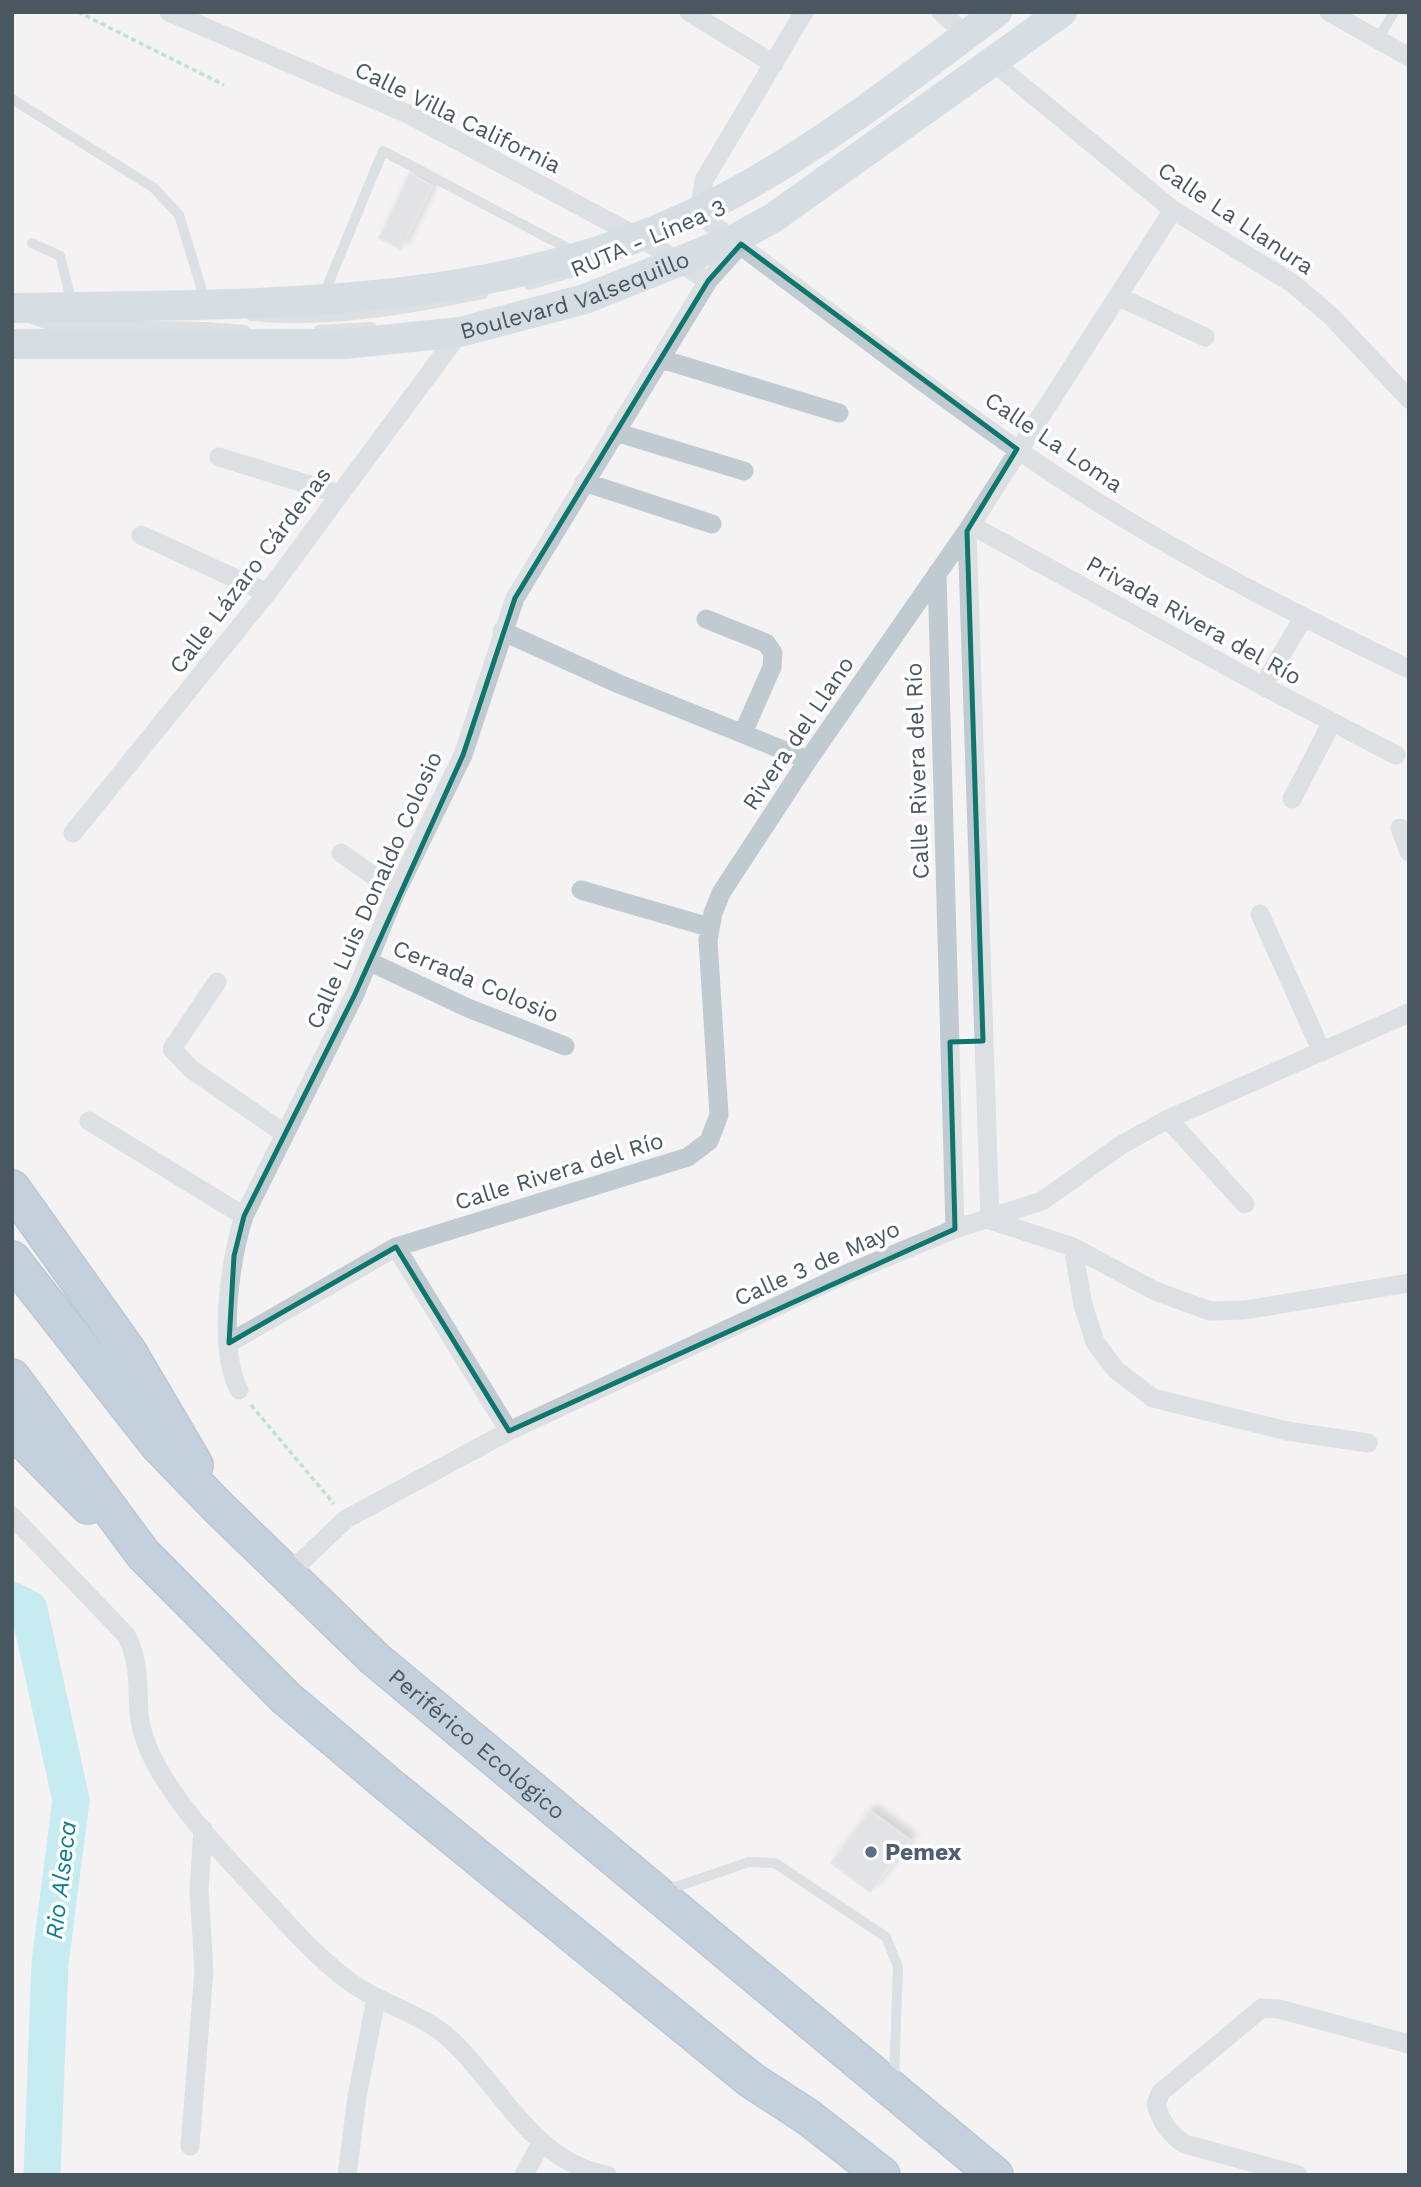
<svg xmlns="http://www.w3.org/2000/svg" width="1421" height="2187" font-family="'Work Sans',sans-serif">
<defs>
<filter id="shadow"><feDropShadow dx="6" dy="-6" stdDeviation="3.5" flood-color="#0004"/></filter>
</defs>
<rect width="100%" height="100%" fill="#f4f2f2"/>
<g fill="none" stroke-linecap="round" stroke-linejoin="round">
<path stroke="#8ee2ee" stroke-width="37" d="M12 1600 29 1609 71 1800 50 1963 42 2175"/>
</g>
<path fill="#ccd0d4" stroke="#d6d9dd" stroke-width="2" filter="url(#shadow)" d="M410 173 432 186 401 249 379 238Z
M870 1811 910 1840 870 1892 831 1863Z"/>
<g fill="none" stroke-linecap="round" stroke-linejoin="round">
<defs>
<g id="highway">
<path d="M12 1188 128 1351 195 1465"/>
<path id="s2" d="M12 1259 158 1445 219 1508 375 1659 995 2175"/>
<path d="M12 1377 143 1554 286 1698 390 1786 751 2080 808 2117 882 2175"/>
<path d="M12 1429 88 1506"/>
</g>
</defs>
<use href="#highway" stroke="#7594ad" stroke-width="38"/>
<path stroke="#78d09e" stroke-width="3.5" stroke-dasharray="5 3.5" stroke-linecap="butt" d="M78 12 224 85
M251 1405 334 1504"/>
<path stroke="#c0cad1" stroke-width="10" d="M1378 39 1394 12
M12 99 154 188 179 215 205 300
M32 243 60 256 72 303
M529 285 598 265
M324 294 383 151 573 251
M24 316 46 324 207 327 245 330
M251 316C327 324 409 309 483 294
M319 330 371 327
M664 1891 749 1862 775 1863 886 1937 898 1967 894 2080"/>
<path stroke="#c0cad1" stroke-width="19" d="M169 12 408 114 651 244 708 281
M689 12 774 64
M804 12 704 180 701 201 708 221C810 297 911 376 1015 448 1139 534 1273 604 1409 669
M941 12 966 35
M1329 12 1409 57
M993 62 1173 210 1292 283 1331 316 1409 399
M1119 297 1205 337
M661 359 839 413
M615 432 744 471
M219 457 339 494
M584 482 712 524
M971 525 1263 686 1396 755
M967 531 990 1220
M141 535 267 593
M937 573 955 1229
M706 619 766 643 773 653 772 667 743 733
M502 631 619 684 808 760
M1263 686 1303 618
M1292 799 1332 722
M1400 828 1409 852
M73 833 267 593 460 332
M341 853 396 892
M581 890 709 927
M1260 914 1322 1052
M368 961 468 1008 565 1046
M217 982 172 1049 191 1069 285 1134
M1168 1119 1245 1204
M89 1121 244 1216
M990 1220 1073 1247 1155 1291 1210 1311 1245 1310 1409 1283
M396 1247 509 1431
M1073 1247 1083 1305 1095 1342 1116 1370 1153 1398 1287 1431 1368 1443
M229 1343 396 1247 688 1157 709 1141 719 1115 708 940 713 913 721 893 808 760 967 531 1173 210
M239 1390C217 1347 230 1261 244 1216L355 994 396 892 463 755 515 598 708 281 741 244
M12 1516 126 1635C140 1661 137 1684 139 1713 141 1738 155 1765 169 1786 192 1821 222 1853 251 1884 283 1919 314 1956 353 1984 383 2005 423 2014 450 2039 500 2085 534 2163 607 2175
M287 1575 346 1519 509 1431 844 1275 955 1229 1042 1201 1121 1145 1168 1119 1409 1013
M190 2146 204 1970 199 1889 203 1829
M347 2175 357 2097 376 1999
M524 2175 541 2143
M1298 2175 1185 2144C1169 2134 1161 2122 1156 2104L1161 2092 1262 2008 1279 2009 1409 2044"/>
<g stroke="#b2c4d0" stroke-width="30">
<path d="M12 308C242 303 489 314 701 210 807 158 902 83 997 12"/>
<path id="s1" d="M12 344H344L460 332 585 299 735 239 773 218 1062 12"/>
</g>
<use href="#highway" stroke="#8aa9c1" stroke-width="35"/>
</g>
<path d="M0 0H1421V2187H0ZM741 244 1017 449 967 531 983 1041 950 1042 955 1229 509 1431 396 1247 229 1343 234 1256 244 1216 355 994 463 755 515 598 708 281Z" fill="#f4f2f2" fill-opacity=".55" fill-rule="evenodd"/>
<path fill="none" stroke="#0f766e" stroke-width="5" stroke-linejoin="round" d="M741 244 1017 449 967 531 983 1041 950 1042 955 1229 509 1431 396 1247 229 1343 234 1256 244 1216 355 994 463 755 515 598 708 281Z"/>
<circle fill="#5c6f8a" stroke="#fff" stroke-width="2.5" cx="871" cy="1852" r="7"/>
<g text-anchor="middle" stroke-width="7" stroke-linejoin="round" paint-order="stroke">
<g font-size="23" fill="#495760" stroke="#fff">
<text transform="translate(458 117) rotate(26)" y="8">Calle Villa California</text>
<text transform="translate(1236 218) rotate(34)" y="8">Calle La Llanura</text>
<text transform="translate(648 238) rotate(-23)" y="8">RUTA - Línea 3</text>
<text dy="8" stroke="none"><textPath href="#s1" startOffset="569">Boulevard Valsequillo</textPath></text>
<text transform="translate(1054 442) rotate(34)" y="8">Calle La Loma</text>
<text transform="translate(250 570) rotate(-53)" y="8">Calle Lázaro Cárdenas</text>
<text transform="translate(1194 620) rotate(29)" y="8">Privada Rivera del Río</text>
<text transform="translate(798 733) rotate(-56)" y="8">Rivera del Llano</text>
<text transform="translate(917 771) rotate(-92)" y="8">Calle Rivera del Río</text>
<text transform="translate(374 890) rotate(-66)" y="8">Calle Luis Donaldo Colosio</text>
<text transform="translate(476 981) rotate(23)" y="8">Cerrada Colosio</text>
<text transform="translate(559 1171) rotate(-17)" y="8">Calle Rivera del Río</text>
<text transform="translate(817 1263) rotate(-24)" y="8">Calle 3 de Mayo</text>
<text dy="8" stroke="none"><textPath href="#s2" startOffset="674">Periférico Ecológico</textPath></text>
</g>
<g font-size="23" font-weight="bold" fill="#4e5e75" stroke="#fff" text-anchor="start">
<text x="885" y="1860">Pemex</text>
</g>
<g font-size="24" font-style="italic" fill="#0b8092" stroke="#fff">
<text transform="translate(61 1880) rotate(-83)" y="8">Rio Alseca</text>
</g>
</g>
<rect width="1421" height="2187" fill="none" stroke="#495760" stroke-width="28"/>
</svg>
